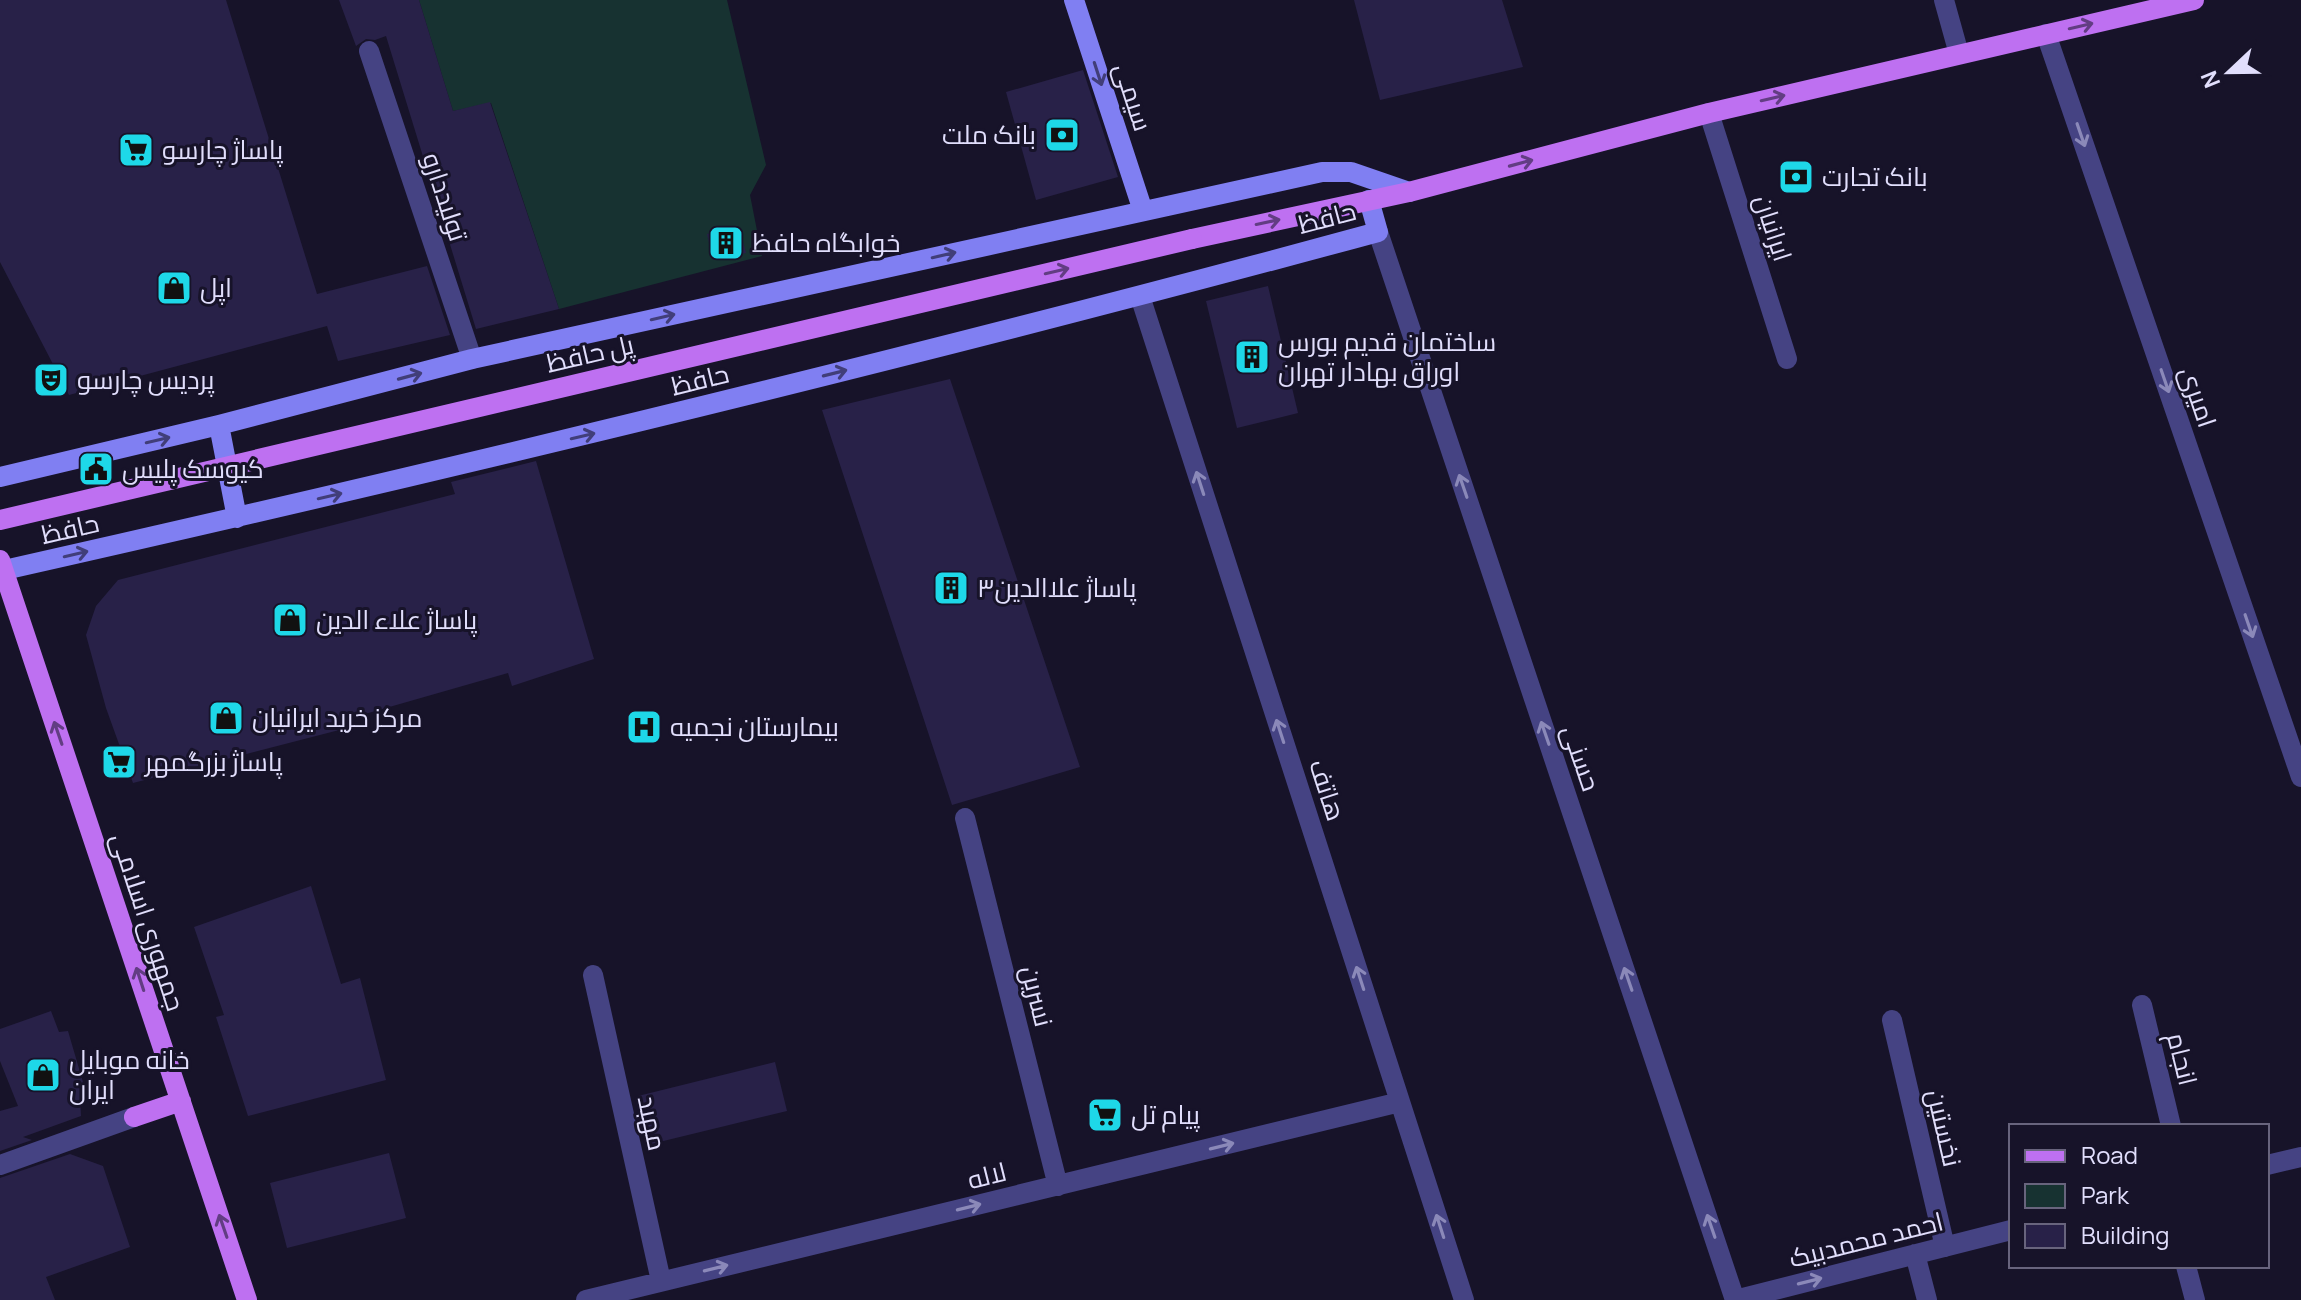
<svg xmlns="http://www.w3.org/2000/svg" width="2301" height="1300" font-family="Manrope,Cairo,sans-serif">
<rect width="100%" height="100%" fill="#171329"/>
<path fill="#173231" d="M419 0H727L766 165 750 195 762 256 559 309 491 103 453 111Z"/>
<path fill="#282148" d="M0 0H226L317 294 427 266 450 335 338 361 327 326 69 395 0 262Z
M339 0H419L453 111 490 102 559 309 476 329 386 36 375 40 366 39 356 46Z
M1354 0H1502L1523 67 1380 100Z
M1083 70 1118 177 1036 200 1006 92Z
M739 227 746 253 713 260 707 234Z
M1268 286 1298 413 1237 428 1206 301Z
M950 379 1080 767 952 805 822 410Z
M536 461 594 659 512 686 508 673 344 720 347 728 133 783 106 708 86 635 96 606 118 580 455 494 451 482Z
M311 886 341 984 360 978 386 1080 248 1116 216 1017 224 1015 194 927Z
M51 1011 59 1032 68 1031 85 1089 80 1097 81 1116 23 1137 32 1140 0 1151V1111L18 1106 0 1061V1029Z
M775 1062 787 1111 647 1145 638 1096Z
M389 1153 406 1218 287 1248 270 1183Z
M70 1154 103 1166 130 1247 46 1277 55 1300H0V1178Z"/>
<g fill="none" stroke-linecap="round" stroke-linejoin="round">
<path stroke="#454383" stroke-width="20" d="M1944 0 1959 54
M2046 34 2301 777
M369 51 472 359
M1709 113 1787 359
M1378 232 1735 1300
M1140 296 1464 1300
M965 818 1058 1186
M593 975 661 1281
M2142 1005 2171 1126
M1892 1020 1945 1247
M0 1165 134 1117
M2267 1165 2301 1157
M1915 1254 1927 1300
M2186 1266 2195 1300
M586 1300 1400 1102
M1735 1300 2011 1230"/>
<path stroke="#807ff2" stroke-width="20" d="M1074 0 1143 211
M219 425 237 518
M0 477 219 425 472 359 1322 172H1351L1409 192
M0 571C462 467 921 356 1378 232L1369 200"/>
<path stroke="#be70f1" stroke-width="20" d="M1192 239 1409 192 1709 113 2194 0
M0 560 247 1300
M134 1117 181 1101"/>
<path stroke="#be70f1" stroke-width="20" d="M0 520 1192 239"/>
</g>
<defs><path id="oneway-shaft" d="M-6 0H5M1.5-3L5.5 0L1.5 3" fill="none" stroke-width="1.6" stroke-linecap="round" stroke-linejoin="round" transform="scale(2)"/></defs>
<g stroke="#623d83">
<use href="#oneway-shaft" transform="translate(2081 26) rotate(-13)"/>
<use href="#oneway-shaft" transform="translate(1773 98) rotate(-13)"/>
<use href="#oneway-shaft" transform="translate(1521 163) rotate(-15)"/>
<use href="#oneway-shaft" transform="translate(1268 222) rotate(-12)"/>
<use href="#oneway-shaft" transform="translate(1057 271) rotate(-13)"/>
<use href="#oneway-shaft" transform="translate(58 733) rotate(-109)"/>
<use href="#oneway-shaft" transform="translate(140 979) rotate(-108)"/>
<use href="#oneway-shaft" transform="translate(223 1226) rotate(-109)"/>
</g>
<g stroke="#413e79">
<use href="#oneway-shaft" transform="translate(1098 74) rotate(72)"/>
<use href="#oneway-shaft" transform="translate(944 255) rotate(-13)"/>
<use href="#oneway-shaft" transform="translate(663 317) rotate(-13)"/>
<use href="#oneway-shaft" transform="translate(835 373) rotate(-14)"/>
<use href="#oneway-shaft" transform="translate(410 376) rotate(-15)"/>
<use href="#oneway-shaft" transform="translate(583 436) rotate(-13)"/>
<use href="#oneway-shaft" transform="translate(158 440) rotate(-13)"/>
<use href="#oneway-shaft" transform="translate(330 496) rotate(-13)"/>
<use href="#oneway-shaft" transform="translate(76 554) rotate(-13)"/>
</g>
<g stroke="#8b89b9">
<use href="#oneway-shaft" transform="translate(2081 135) rotate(71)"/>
<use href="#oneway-shaft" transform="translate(2165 381) rotate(71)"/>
<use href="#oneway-shaft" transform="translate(1200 483) rotate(-108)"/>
<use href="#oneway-shaft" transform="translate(1463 486) rotate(-109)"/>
<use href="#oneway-shaft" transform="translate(2249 626) rotate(71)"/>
<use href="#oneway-shaft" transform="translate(1280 731) rotate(-108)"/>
<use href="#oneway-shaft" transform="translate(1545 733) rotate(-109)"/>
<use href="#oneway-shaft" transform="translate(1360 978) rotate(-108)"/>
<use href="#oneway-shaft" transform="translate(1628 979) rotate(-109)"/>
<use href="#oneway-shaft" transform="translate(1222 1146) rotate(-14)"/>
<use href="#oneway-shaft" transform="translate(969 1207) rotate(-14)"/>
<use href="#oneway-shaft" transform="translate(1440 1226) rotate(-108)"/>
<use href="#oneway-shaft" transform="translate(1711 1226) rotate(-109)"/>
<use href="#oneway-shaft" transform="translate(716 1268) rotate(-14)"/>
<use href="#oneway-shaft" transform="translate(1810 1281) rotate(-14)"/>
</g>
<defs>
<symbol id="bank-square" viewBox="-11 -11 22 22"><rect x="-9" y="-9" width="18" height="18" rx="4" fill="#1ed8e8" stroke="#171329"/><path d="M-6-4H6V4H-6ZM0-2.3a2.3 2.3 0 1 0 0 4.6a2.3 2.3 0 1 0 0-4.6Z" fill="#111"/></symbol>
<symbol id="supermarket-square" viewBox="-11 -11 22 22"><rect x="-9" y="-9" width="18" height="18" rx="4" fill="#1ed8e8" stroke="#171329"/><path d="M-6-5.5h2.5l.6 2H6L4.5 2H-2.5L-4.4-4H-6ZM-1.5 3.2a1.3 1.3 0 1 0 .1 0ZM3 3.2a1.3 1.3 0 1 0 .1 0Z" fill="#111"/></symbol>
<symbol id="building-square" viewBox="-11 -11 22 22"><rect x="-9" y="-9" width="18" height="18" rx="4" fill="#1ed8e8" stroke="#171329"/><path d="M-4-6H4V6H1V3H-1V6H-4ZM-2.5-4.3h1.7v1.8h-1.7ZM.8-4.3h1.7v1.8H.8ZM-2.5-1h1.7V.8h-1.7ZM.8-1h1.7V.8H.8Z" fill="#111"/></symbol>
<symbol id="shop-square" viewBox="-11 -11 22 22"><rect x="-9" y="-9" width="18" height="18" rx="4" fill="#1ed8e8" stroke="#171329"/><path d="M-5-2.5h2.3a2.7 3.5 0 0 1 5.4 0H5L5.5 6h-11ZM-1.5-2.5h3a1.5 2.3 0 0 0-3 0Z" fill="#111"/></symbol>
<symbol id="theatre-square" viewBox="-11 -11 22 22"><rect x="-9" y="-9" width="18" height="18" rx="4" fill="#1ed8e8" stroke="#171329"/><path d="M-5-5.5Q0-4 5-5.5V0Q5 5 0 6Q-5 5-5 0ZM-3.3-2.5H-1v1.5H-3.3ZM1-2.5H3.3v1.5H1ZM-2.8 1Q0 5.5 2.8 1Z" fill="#111"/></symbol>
<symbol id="civic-square" viewBox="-11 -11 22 22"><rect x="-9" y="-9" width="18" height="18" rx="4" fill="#1ed8e8" stroke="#171329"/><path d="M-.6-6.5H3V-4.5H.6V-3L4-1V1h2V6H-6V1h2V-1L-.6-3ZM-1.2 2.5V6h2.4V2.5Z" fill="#111"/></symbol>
<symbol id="hospital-square" viewBox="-11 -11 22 22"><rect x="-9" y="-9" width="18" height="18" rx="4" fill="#1ed8e8" stroke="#171329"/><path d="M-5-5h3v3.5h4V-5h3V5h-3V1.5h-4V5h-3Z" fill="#111"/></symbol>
</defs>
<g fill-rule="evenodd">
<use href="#bank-square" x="1042" y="115" width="40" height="40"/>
<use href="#supermarket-square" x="116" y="130" width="40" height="40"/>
<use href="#bank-square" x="1776" y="157" width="40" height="40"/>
<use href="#building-square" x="706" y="223" width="40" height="40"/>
<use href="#shop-square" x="154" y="268" width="40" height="40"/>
<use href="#building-square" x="1232" y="337" width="40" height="40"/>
<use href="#theatre-square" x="31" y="360" width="40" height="40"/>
<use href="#civic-square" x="76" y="449" width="40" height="40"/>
<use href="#building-square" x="931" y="568" width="40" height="40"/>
<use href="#shop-square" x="270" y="600" width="40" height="40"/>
<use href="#shop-square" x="206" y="698" width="40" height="40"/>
<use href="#hospital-square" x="624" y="707" width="40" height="40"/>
<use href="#supermarket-square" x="99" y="742" width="40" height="40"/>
<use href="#shop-square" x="23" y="1055" width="40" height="40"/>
<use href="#supermarket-square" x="1085" y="1095" width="40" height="40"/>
</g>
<g text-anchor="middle" stroke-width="6" stroke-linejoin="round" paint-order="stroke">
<g font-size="26" fill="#e1defc" stroke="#171329">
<text transform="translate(1133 97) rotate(72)" y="9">سیمی</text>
<text transform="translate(445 197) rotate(72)" y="9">تولیددارو</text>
<text transform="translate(1327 218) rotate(-15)" y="9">حافظ</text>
<text transform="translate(1773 228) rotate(72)" y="9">ایرانیان</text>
<text transform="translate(590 354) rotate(-13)" y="9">پل حافظ</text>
<text transform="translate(700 380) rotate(-14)" y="9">حافظ</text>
<text transform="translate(2198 397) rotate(71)" y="9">امیری</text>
<text transform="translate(70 529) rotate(-13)" y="9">حافظ</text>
<text transform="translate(1581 758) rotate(71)" y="9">حسنی</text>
<text transform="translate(1327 790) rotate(72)" y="9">هاتف</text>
<text transform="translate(148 922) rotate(72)" y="9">جمهوری اسلامی</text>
<text transform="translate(1037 996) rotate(76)" y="9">نسرین</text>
<text transform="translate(2182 1059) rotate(76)" y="9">انجام</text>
<text transform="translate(652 1123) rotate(78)" y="9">مهبد</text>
<text transform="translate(1944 1128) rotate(77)" y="9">نخستین</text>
<text transform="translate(987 1176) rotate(-14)" y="9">لاله</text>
<text transform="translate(1866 1240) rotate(-14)" y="9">احمد محمدبیک</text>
</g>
<g font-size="26" fill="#e1defc" stroke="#171329" text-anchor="start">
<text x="1036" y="144" text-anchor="end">بانک ملت</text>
<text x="162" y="159">پاساژ چارسو</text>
<text x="1822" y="186">بانک تجارت</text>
<text x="752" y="252">خوابگاه حافظ</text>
<text x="200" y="297">اپل</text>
<text x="1278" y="351">ساختمان قدیم بورس<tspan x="1278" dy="30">اوراق بهادار تهران</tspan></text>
<text x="77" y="389">پردیس چارسو</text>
<text x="122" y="478">کیوسک پلیس</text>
<text x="977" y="597">پاساژ علاالدین۳</text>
<text x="316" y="629">پاساژ علاء الدین</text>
<text x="252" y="727">مرکز خرید ایرانیان</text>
<text x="670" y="736">بیمارستان نجمیه</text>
<text x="145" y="771">پاساژ بزرگمهر</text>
<text x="69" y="1069">خانه موبایل<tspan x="69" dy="30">ایران</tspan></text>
<text x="1131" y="1124">پیام تل</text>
</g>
</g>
<rect x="2009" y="1124" width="260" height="144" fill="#171329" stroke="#68647d" stroke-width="2"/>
<rect x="2025" y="1150" width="40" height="12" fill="#be70f1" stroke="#68647d" stroke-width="2"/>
<text x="2081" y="1164" font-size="24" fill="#e1defc">Road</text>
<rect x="2025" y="1184" width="40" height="24" fill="#173231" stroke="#68647d" stroke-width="2"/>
<text x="2081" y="1204" font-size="24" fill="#e1defc">Park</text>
<rect x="2025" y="1224" width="40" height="24" fill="#282148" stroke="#68647d" stroke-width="2"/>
<text x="2081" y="1244" font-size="24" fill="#e1defc">Building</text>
<g transform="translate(2229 72) rotate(248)" stroke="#171329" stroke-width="6" paint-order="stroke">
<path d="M0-6L14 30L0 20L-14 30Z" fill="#e1defc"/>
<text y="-12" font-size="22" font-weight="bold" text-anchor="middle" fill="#e1defc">N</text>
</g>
</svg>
